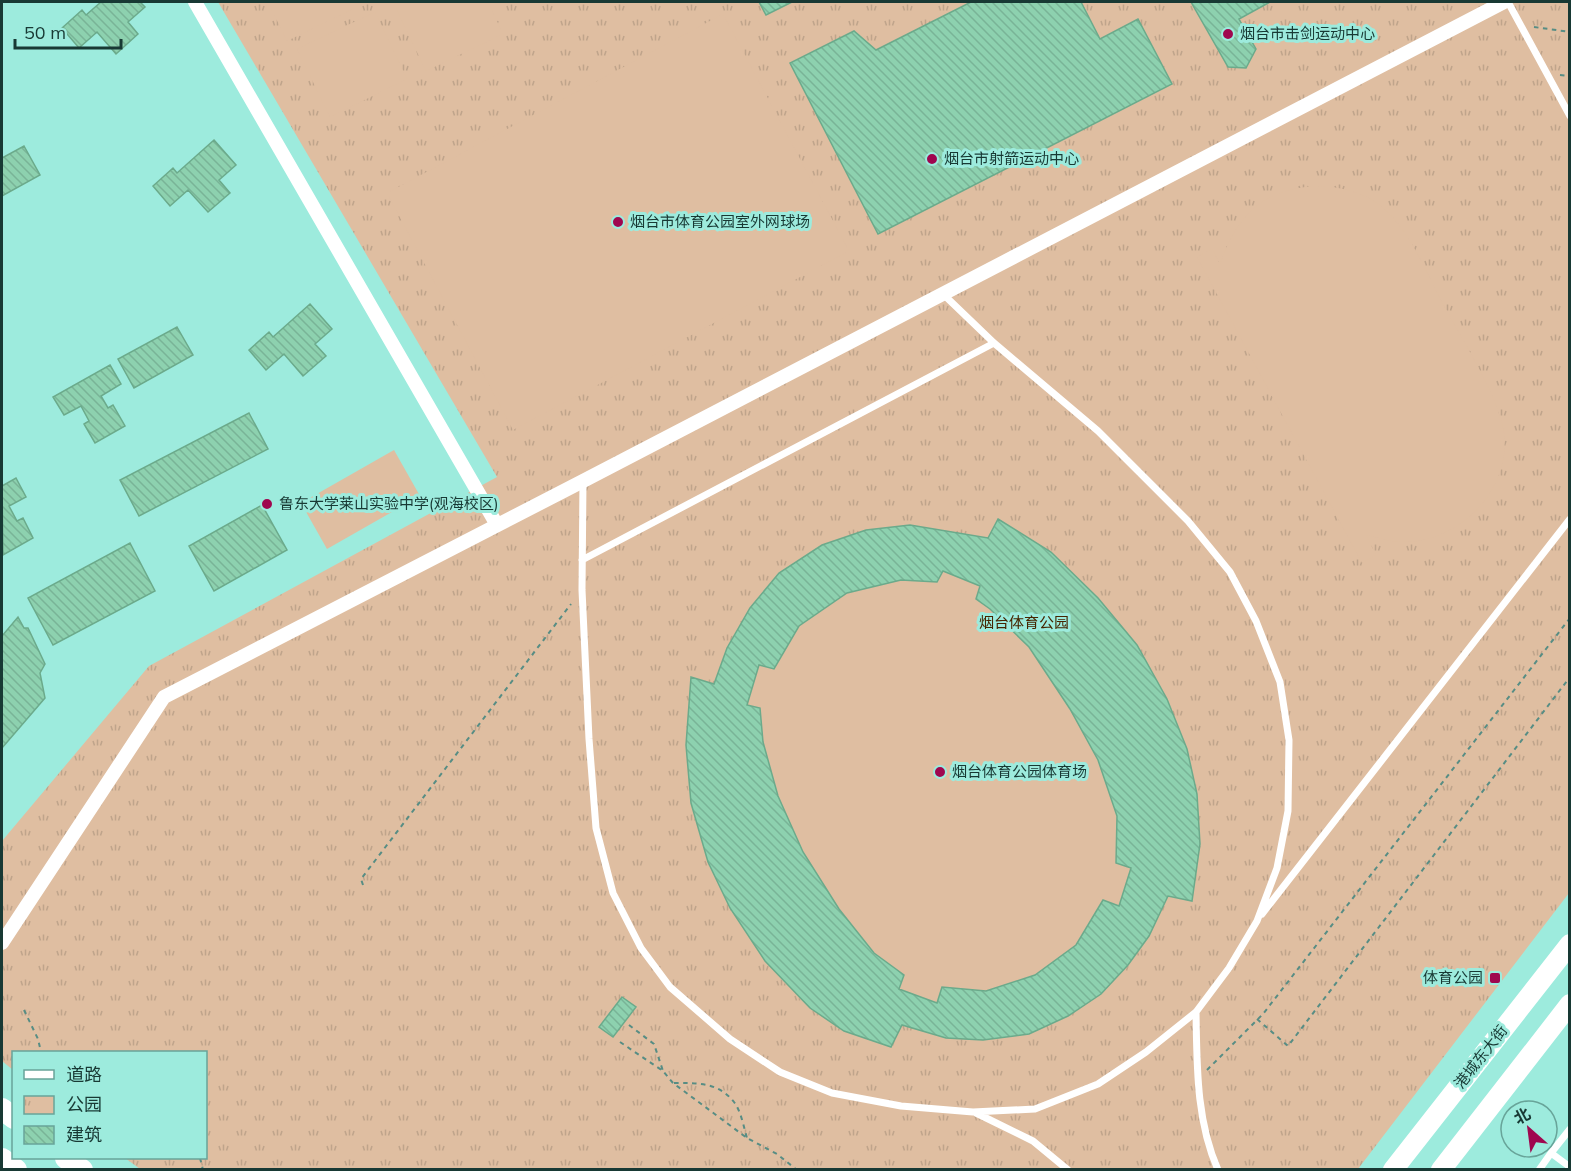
<svg xmlns="http://www.w3.org/2000/svg" width="1571" height="1171" font-family="Mulish,'Noto Sans SC',sans-serif">
<defs>
<pattern id="park-tufts" width="24" height="20" patternUnits="userSpaceOnUse" patternTransform="scale(1.5)"><rect width="24" height="20" fill="#dfbea1"/><path d="M3 7l-1-3M5 7V3M7 7l1-3M15 17l-1-3M17 17v-4M19 17l1-3" fill="none" stroke="#bfa48b"/></pattern>
<pattern id="building-back-hatch" width="6" height="6" patternUnits="userSpaceOnUse" patternTransform="scale(1.5)"><rect width="6" height="6" fill="#8dd1af"/><path d="M-1 5l2 2M0 0l6 6M5-1l2 2" fill="none" stroke="#79b497"/></pattern>
</defs>
<rect width="100%" height="100%" fill="#9debdd"/>
<path fill="url(#park-tufts)" d="M218 2H1569V893L1358 1169H140L125 1158H206V1052H14L13 1070 2 1061V841L149 666 497 477Z"/>
<path fill="#dfbea1" d="M268 2H364L365 3 287 41Z
M399 2H488L503 34 426 71 394 4Z
M375 12 407 79 330 117 297 49Z
M723 14 849 251 513 430 387 193Z
M1313 186C1336 186 1362 191 1381 206 1410 230 1425 270 1442 302 1461 338 1498 394 1504 433 1511 492 1458 543 1401 542 1390 542 1377 537 1366 535L1376 555 1362 563 1197 257 1212 249 1220 264C1237 216 1261 191 1313 186Z
M394 450 420 496 327 549 301 503Z
M998 519 1051 552 1137 645 1167 699 1187 749 1197 794 1200 844 1192 901 1168 896 1149 936 1128 965 1101 994 1029 1034 983 1040 946 1038 902 1025 891 1047C875 1042 858 1038 843 1030 768 990 710 886 691 805 682 765 688 718 691 677L714 684 727 648 750 608 779 573 822 545 866 530 910 525 988 538Z"/>
<path fill="url(#building-back-hatch)" stroke="#6baa8b" stroke-width="1.5" fill-rule="evenodd" d="M101 2H140L145 7 128 22 138 34 116 54 97 32 79 48 62 28 82 10 86 15Z
M759 2H792L766 15Z
M971 2H1081L1100 39 1138 19 1172 84 878 234 790 63 854 31 876 50Z
M1191 2H1270L1239 19 1256 49 1246 68 1228 67Z
M214 140 236 165 219 180 230 193 208 212 188 190 170 206 153 186 173 168 177 173Z
M24 146 40 175 2 196V158Z
M310 304 332 329 315 344 326 356 303 376 284 354 266 370 249 350 269 332 273 337Z
M177 327 193 355 134 388 118 359Z
M110 365 121 384 101 396 108 408 113 405 125 426 95 443 84 424 89 421 81 406 64 415 53 397Z
M249 413 268 449 139 516 120 480Z
M16 478 26 497 9 506 17 521 23 518 33 538 3 555 2 486Z
M262 505 287 550 214 591 189 546Z
M998 519 1051 552 1098 598 1137 645 1167 699 1187 749 1197 794 1200 844 1192 901 1168 896 1149 936 1128 965 1101 994 1068 1016 1029 1034 983 1040 946 1038 902 1025 891 1047 844 1031 810 1008 765 961 730 908 708 862 691 803 686 745 691 677 714 684 727 648 750 608 779 573 822 545 866 530 910 525 988 538ZM943 571 980 586 976 599 990 609 1029 647 1070 709 1098 760 1117 816 1116 863 1131 868 1119 906 1103 900 1076 945 1035 975 986 991 942 987 937 1003 899 989 904 975 874 953 839 909 803 852 778 796 763 742 760 708 747 705 759 665 774 669 799 626 847 593 901 580 937 582Z
M130 543 155 591 53 645 28 598Z
M18 617 24 628H28L45 664 40 673 45 698 2 748V636Z
M622 997 636 1007 613 1037 599 1027Z"/>
<g fill="none" stroke-linecap="round" stroke-linejoin="round">
<path stroke="#578d84" stroke-width="2" stroke-dasharray="4.5 4.5" stroke-linecap="butt" d="M1534 27 1570 32
M1560 75 1570 76
M363 885 361 879 571 604
M24 1010 38 1039 41 1052
M1257 1019 1288 1046 1570 677
M629 1025 654 1044 663 1071
M620 1042 663 1071 673 1083 747 1138 777 1154 797 1170
M1207 1070 1263 1014 1570 618
M674 1083C698 1083 718 1082 734 1102 741 1111 744 1128 747 1138
M200 1158 203 1170"/>
<path stroke="#fff" stroke-width="7" d="M1508 2 1570 116
M583 481 582 590 589 739 596 828 613 893 641 948 670 987 730 1039 780 1072 832 1093 901 1106 973 1112 1035 1109 1098 1084 1146 1052 1196 1012 1229 968 1257 921 1277 868 1288 811 1289 740 1280 682 1256 621 1230 572 1188 521 1098 431 994 343 943 294
M582 560 994 343
M1262 914 1570 519
M1196 1012C1197 1065 1196 1120 1218 1170
M976 1113 1033 1141 1068 1170
M1551 1153 1570 1129
M1539 1170 1551 1153 1570 1167"/>
<path stroke="#fff" stroke-width="14" d="M195 2 497 525
M2 943 164 697 583 481 1504 2"/>
<path stroke="#fff" stroke-width="20" d="M1393 1170 1570 944
M1441 1170 1570 1004"/>
<path stroke="#fff" stroke-width="22" d="M2 1109 14 1118
M66 1158 82 1170
M2 1159 16 1170"/>
</g>
<g fill="#9f074f" stroke="#9debdd" stroke-width="2">
<circle cx="1228" cy="34" r="6"/>
<circle cx="932" cy="159" r="6"/>
<circle cx="618" cy="222" r="6"/>
<circle cx="267" cy="504" r="6"/>
<circle cx="940" cy="772" r="6"/>
<rect x="1489" y="972" width="12" height="12" rx="3"/>
</g>
<g text-anchor="middle" stroke-width="6" stroke-linejoin="round" paint-order="stroke">
<g font-size="15" fill="#183934" stroke="#9debdd" text-anchor="start">
<text x="1240" y="39">烟台市击剑运动中心</text>
<text x="944" y="164">烟台市射箭运动中心</text>
<text x="630" y="227">烟台市体育公园室外网球场</text>
<text x="279" y="509">鲁东大学莱山实验中学(观海校区)</text>
<text x="952" y="777">烟台体育公园体育场</text>
<text x="1483" y="983" text-anchor="end">体育公园</text>
</g>
<g font-size="15" fill="#462501" stroke="#9debdd">
<text x="1024" y="628">烟台体育公园</text>
</g>
<g font-size="15" fill="#183934" stroke="#9debdd">
<text transform="translate(1481 1057) rotate(-52)" y="5">港城东大街</text>
</g>
</g>
<rect width="1571" height="1171" fill="none" stroke="#183934" stroke-width="6"/>
<rect x="12" y="1051" width="195" height="108" fill="#9debdd" stroke="#68a499" stroke-width="1.5"/>
<rect x="24" y="1070" width="30" height="9" fill="#ffffff" stroke="#68a499" stroke-width="1.5"/>
<text x="66" y="1081" font-size="18" fill="#183934">道路</text>
<rect x="24" y="1096" width="30" height="18" fill="url(#park-tufts)" stroke="#68a499" stroke-width="1.5"/>
<text x="66" y="1111" font-size="18" fill="#183934">公园</text>
<rect x="24" y="1126" width="30" height="18" fill="url(#building-back-hatch)" stroke="#68a499" stroke-width="1.5"/>
<text x="66" y="1141" font-size="18" fill="#183934">建筑</text>
<g transform="translate(1529 1129) rotate(332)"><circle r="28" fill="#9debdd" stroke="#68a499" stroke-width="1.5"/>
<path d="M0-4.5L10 22L0 15L-10 22Z" fill="#9f074f"/>
<text y="-9" font-size="16" font-weight="bold" text-anchor="middle" fill="#183934">北</text>
</g>
<path d="M15 39v9h106v-9" fill="none" stroke="#183934" stroke-width="3"/>
<text x="24" y="39" font-size="18" fill="#183934" stroke="#9debdd" stroke-width="4.5" paint-order="stroke">50 m</text>
</svg>
